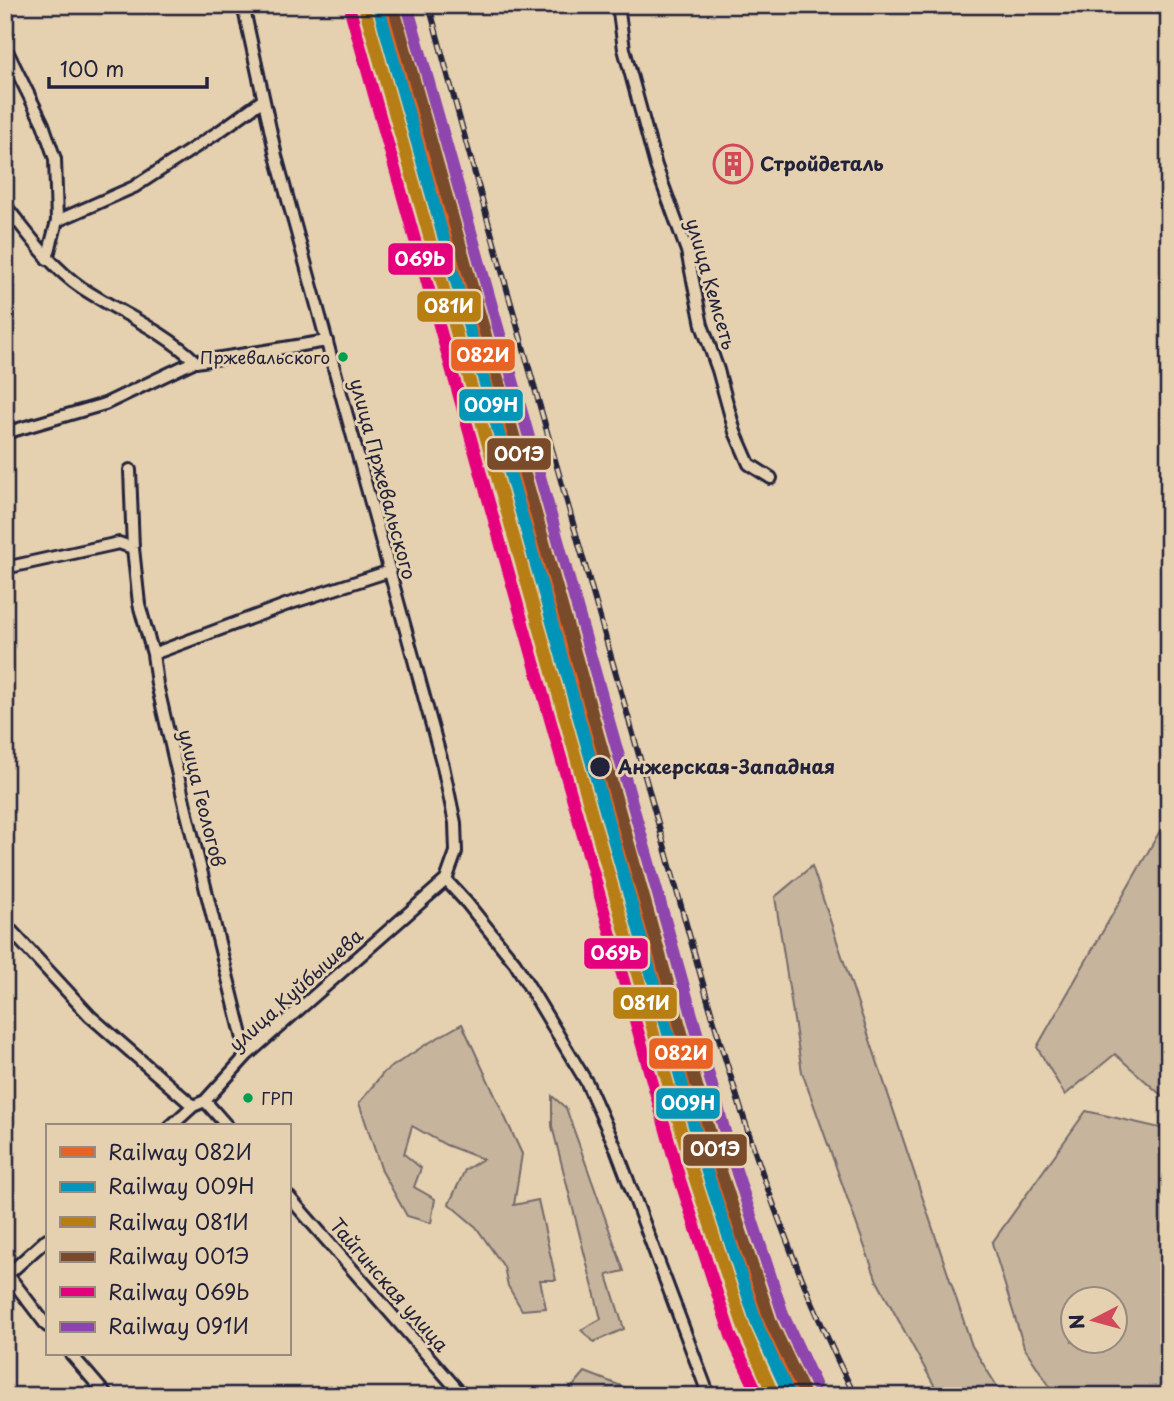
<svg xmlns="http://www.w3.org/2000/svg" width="1174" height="1401" font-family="'Playpen Sans',sans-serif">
<rect width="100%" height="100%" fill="#e5d0af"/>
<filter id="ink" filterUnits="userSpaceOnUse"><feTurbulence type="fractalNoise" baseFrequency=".0143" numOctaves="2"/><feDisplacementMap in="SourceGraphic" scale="14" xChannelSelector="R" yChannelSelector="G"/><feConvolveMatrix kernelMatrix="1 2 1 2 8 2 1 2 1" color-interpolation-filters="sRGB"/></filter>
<g filter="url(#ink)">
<path fill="#c6b49c" stroke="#746b6c" stroke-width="2" fill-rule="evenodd" d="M1169 815V1102L1115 1054 1065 1095 1037 1047Z
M812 866 972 1346 1003 1396H940L877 1281 802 1072 775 897Z
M462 1024 522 1154 514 1205 538 1200 556 1280H540L546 1308 522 1310 508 1286 504 1267 476 1227 449 1204 465 1170 483 1159 446 1145 412 1126 404 1154 421 1168 414 1187 435 1199 431 1223 407 1216 382 1171 359 1103 384 1072 425 1045Z
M552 1096 566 1108 624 1271 607 1275 624 1329 594 1342 581 1330 601 1319 552 1126Z
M1086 1111 1169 1130V1396H1056L1024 1347 992 1243ZM1072 1300H1114V1342H1072Z
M585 1372 647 1396H570L568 1392Z"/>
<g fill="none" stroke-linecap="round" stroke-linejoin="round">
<defs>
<path id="minor" d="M618 5 624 49 656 166 687 251 702 325 718 370 735 432 749 464 771 478
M5 47 43 124 55 159 57 221 47 259
M5 205C29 235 50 266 82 288 120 313 163 330 196 362L327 341
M57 221 134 187 220 131 263 100
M5 433 105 404 195 361
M130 470 133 548 139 604 153 654 157 684 186 810 247 1055
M5 568 119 543 133 548
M153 654 288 604 390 571
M446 880 467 903 515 963 587 1083 615 1146 709 1396
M5 924 90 1016 193 1106
M205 1101 227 1126
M171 1126 193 1106 205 1101 247 1055 446 880 456 852 455 823 443 766 276 156 243 5
M289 1197 463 1396
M5 1271 47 1326
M5 1277 47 1239
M71 1354 107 1396"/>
</defs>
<use href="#minor" stroke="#22223b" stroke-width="16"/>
<use href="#minor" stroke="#e5d0af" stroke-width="10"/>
<defs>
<path id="rail" d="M429 5C498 264 573 522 646 780 705 989 757 1201 855 1396"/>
</defs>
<use href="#rail" stroke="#22223b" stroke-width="6"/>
<use href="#rail" stroke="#e5d0af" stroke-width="3.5" stroke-dasharray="10" stroke-linecap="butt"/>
<defs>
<path id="rail-1" d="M387 5 463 284 714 1171 749 1281 799 1396"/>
<path id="rail-2" d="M378 5 707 1172 758 1327 790 1396"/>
<path id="rail-3" d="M365 9 694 1176 745 1331 774 1396"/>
<path id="rail-4" d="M393 5 720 1168 771 1322 803 1390"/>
<path id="rail-5" d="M351 13 680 1180 731 1336 759 1396"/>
<path id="rail-6" d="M407 5 734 1164 784 1317 815 1384"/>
</defs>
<use href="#rail-1" stroke="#e5d0af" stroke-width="18"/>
<use href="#rail-2" stroke="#e5d0af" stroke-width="18"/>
<use href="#rail-3" stroke="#e5d0af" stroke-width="18"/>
<use href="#rail-4" stroke="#e5d0af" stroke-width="18"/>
<use href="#rail-5" stroke="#e5d0af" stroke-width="18"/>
<use href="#rail-6" stroke="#e5d0af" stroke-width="18"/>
<use href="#rail-1" stroke="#e86223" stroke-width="12"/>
<use href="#rail-2" stroke="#0595b8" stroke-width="12"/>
<use href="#rail-3" stroke="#b77e12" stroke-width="12"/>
<use href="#rail-4" stroke="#7a4b2a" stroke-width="12"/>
<use href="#rail-5" stroke="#e5007d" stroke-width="12"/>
<use href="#rail-6" stroke="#8e44ad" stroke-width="12"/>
</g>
</g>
<defs>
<symbol id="building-ring" viewBox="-11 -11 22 22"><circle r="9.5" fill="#e5d0af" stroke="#d1495b" stroke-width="1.5"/><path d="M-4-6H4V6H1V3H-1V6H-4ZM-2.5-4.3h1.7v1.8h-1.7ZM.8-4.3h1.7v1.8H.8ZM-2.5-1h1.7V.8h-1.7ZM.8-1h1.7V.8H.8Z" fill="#d1495b"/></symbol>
</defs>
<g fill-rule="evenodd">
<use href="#building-ring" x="711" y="142" width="44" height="44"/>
</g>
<g fill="#029f50" stroke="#e5d0af" stroke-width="2.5">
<circle cx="343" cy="357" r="6"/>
<circle cx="248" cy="1098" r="6"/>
</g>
<circle fill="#22223b" stroke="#e5d0af" stroke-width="2.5" cx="600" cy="767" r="11"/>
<g text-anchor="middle" stroke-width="6" stroke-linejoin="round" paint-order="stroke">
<g font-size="17" fill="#22223b" stroke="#e5d0af" text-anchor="end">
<text x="330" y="364">Пржевальского</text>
<text x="261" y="1105" text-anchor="start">ГРП</text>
</g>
<g font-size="19" font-weight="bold" fill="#22223b" stroke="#e5d0af" text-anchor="start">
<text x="760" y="171">Стройдеталь</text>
</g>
<g font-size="19" fill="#22223b" stroke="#e5d0af">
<text transform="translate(711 284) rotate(74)" y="7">улица Кемсеть</text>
<text transform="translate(383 479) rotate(75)" y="7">улица Пржевальского</text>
<text transform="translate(202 798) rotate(76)" y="7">улица Геологов</text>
<text transform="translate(296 990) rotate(-42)" y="7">улица Куйбышева</text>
<text transform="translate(389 1285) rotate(49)" y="7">Тайгинская улица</text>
</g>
<g font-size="19" font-weight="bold" fill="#22223b" stroke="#e5d0af" text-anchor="start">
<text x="618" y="774">Анжерская-Западная</text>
</g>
</g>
<g stroke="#e5d0af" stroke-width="2.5">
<rect x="387" y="242" width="67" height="34" rx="7" fill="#e5007d"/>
<rect x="416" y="290" width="66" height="33" rx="7" fill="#b77e12"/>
<rect x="450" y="338" width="66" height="34" rx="7" fill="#e86223"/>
<rect x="458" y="388" width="66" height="34" rx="7" fill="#0595b8"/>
<rect x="486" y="437" width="66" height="34" rx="7" fill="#7a4b2a"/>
<rect x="583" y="937" width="66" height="33" rx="7" fill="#e5007d"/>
<rect x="612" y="986" width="66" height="34" rx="7" fill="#b77e12"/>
<rect x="648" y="1037" width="66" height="33" rx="7" fill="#e86223"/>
<rect x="655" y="1087" width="66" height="33" rx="7" fill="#0595b8"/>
<rect x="682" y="1133" width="66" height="34" rx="7" fill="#7a4b2a"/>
</g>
<g font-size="19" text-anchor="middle" font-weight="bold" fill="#fff">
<text x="420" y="266">069Ь</text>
<text x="449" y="313">081И</text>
<text x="483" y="362">082И</text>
<text x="491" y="412">009Н</text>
<text x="519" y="461">001Э</text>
<text x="616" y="960">069Ь</text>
<text x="645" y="1010">081И</text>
<text x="681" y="1060">082И</text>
<text x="688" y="1110">009Н</text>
<text x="715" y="1156">001Э</text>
</g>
<rect width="1174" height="1401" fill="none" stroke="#e5d0af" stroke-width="28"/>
<rect x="14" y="14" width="1146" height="1373" fill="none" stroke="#22223b" stroke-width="2.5" filter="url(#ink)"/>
<rect x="46" y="1124" width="245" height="231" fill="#e5d0af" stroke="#978a81" stroke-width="2"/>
<rect x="60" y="1147" width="35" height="10" fill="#e86223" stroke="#978a81" stroke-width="2"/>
<text x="108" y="1160" font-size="21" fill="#22223b">Railway 082И</text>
<rect x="60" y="1182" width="35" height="10" fill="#0595b8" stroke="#978a81" stroke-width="2"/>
<text x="108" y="1194" font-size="21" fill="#22223b">Railway 009Н</text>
<rect x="60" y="1217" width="35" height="10" fill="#b77e12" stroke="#978a81" stroke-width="2"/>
<text x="108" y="1230" font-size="21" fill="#22223b">Railway 081И</text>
<rect x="60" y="1252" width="35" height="10" fill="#7a4b2a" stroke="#978a81" stroke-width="2"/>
<text x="108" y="1264" font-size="21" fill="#22223b">Railway 001Э</text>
<rect x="60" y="1287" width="35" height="10" fill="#e5007d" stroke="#978a81" stroke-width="2"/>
<text x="108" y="1300" font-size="21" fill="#22223b">Railway 069Ь</text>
<rect x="60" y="1322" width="35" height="10" fill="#8e44ad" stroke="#978a81" stroke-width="2"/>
<text x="108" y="1334" font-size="21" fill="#22223b">Railway 091И</text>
<g transform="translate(1094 1320) rotate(264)"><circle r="33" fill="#e5d0af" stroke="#978a81" stroke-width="2"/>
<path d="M0-5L12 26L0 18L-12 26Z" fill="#d1495b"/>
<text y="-10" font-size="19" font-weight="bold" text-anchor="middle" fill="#22223b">N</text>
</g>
<path d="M49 77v10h158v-10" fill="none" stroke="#22223b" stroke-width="3.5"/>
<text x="60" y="77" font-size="21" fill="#22223b" stroke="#e5d0af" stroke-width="5" paint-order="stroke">100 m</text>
</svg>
